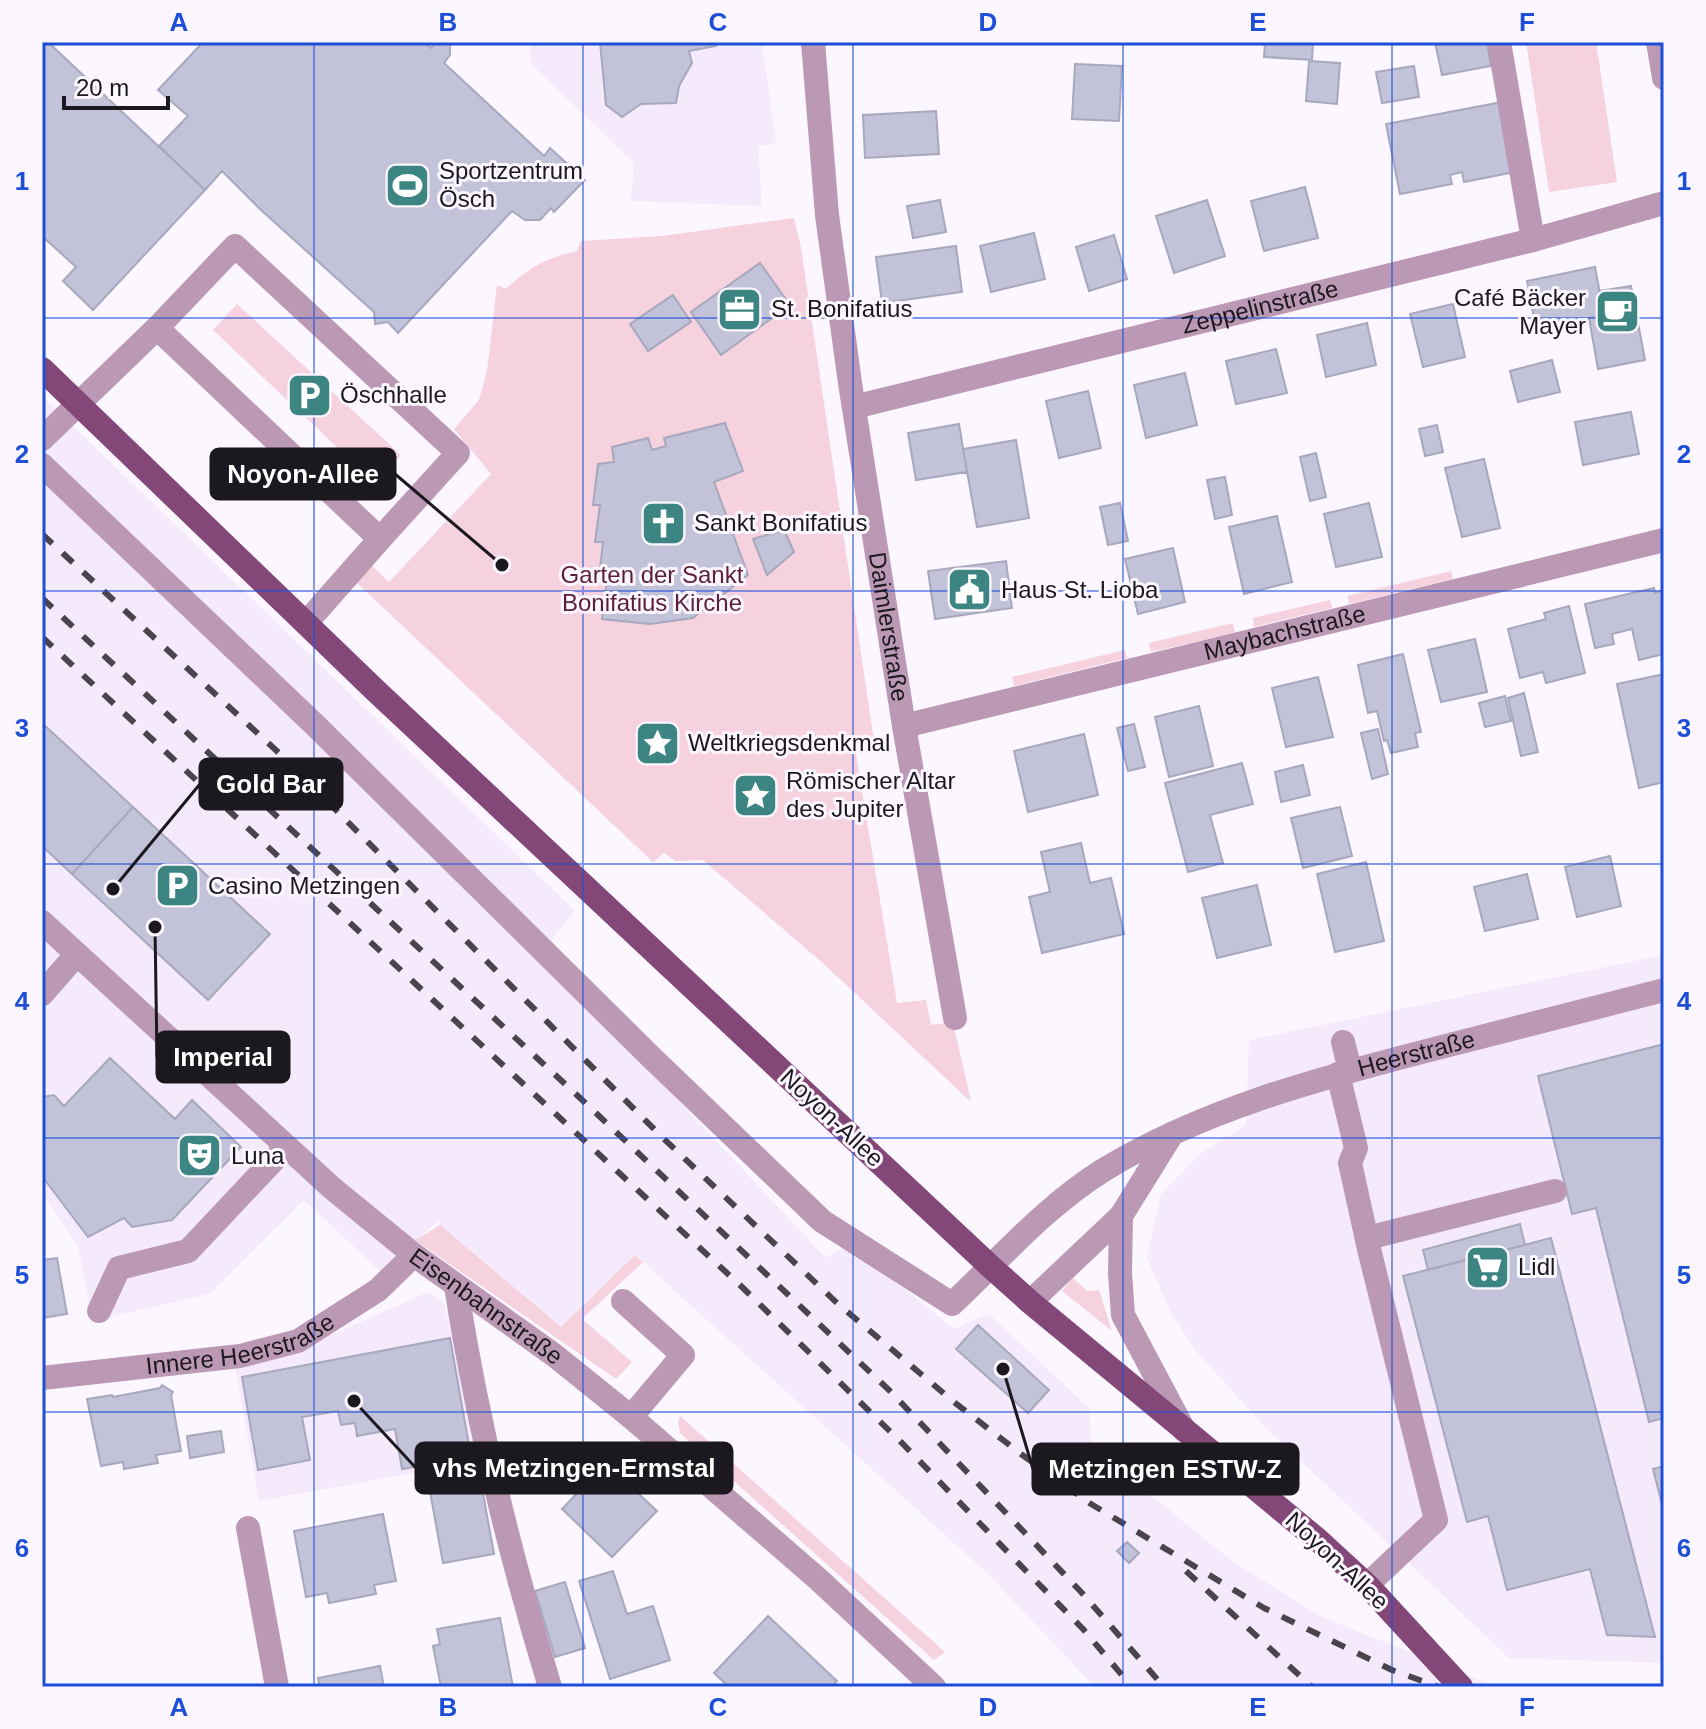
<svg xmlns="http://www.w3.org/2000/svg" width="1706" height="1729" font-family="Helvetica,sans-serif">
<rect width="100%" height="100%" fill="#fbf6ff"/>
<path fill="#f4eafc" d="M530 42H762L776 144 758 146 762 206 631 201 634 163 531 64Z
M42 396 575 911 540 953 826 1258 849 1244 954 1329 989 1314 1089 1408 1092 1447 1232 1561 1320 1616 1496 1687 1094 1686 987 1573 635 1255 561 1327 440 1225 439 1220 381 1272 304 1200 209 1294 92 1321 78 1246 42 1192Z
M1664 955V1663L1509 1658 1266 1428 1196 1351 1170 1311 1147 1258 1161 1194 1201 1153 1246 1125 1249 1040Z
M428 1292 444 1303 486 1460 259 1501 235 1365 329 1336Z"/>
<path fill="#f5d2dd" d="M1526 42H1596L1617 182 1549 192Z
M794 218 801 248 875 748 856 754 897 1003 926 1000 931 1025 953 1022 971 1102 825 965 703 860 676 861 664 853 653 862 355 581 370 564 389 582 491 474 454 429 479 400 487 371 497 285 506 289C531 266 545 259 577 251L581 241 662 236Z
M237 304 401 455 375 483 213 330Z
M1451 571 1453 579 1349 604 1347 596Z
M1330 600 1332 608 1254 627 1253 618Z
M1233 623 1235 633 1151 652 1149 643Z
M1125 650 1127 658 1014 686 1012 677Z
M440 1225 561 1327 635 1255 643 1262 582 1319 632 1362 616 1379 415 1240Z
M1073 1278 1087 1291 1099 1290 1112 1331 1062 1291Z
M680 1416 945 1652 934 1660 680 1433 678 1422Z"/>
<path fill="#c2c2d9" stroke="#a7a7be" stroke-width="2" d="M42 42H48L205 190 93 310 63 281 76 267 42 236Z
M203 42H424L431 48 438 42H450V55L444 63 544 156 550 148 585 180 554 212 551 208 540 220H525L512 211 398 333 388 322 375 324 374 312 261 210 222 171 205 190 159 146 188 116 158 90Z
M600 42H716V46L689 51 692 63 679 86 676 103 641 104 622 117 606 105Z
M1265 42H1313L1312 60 1264 57Z
M1435 42H1487L1491 66 1442 75Z
M1309 61 1340 63 1337 104 1306 101Z
M1075 64 1122 66 1119 121 1072 119Z
M1414 66 1419 97 1382 103 1376 72Z
M1502 102 1515 172 1464 182 1462 172 1450 175 1452 184 1400 194 1386 124Z
M936 111 939 154 865 158 863 115Z
M1305 187 1318 238 1264 251 1251 201Z
M940 200 946 232 913 238 907 206Z
M1207 200 1225 256 1174 273 1156 216Z
M1034 233 1045 279 991 292 980 246Z
M1114 235 1127 279 1089 291 1076 247Z
M956 246 962 292 882 303 876 257Z
M760 263 790 305 721 355 691 312Z
M1595 267 1604 315 1536 328 1527 281Z
M1631 286 1645 360 1598 369 1589 318 1604 315 1599 291Z
M673 295 691 322 648 351 630 324Z
M1453 304 1465 357 1423 367 1410 314Z
M1367 323 1376 365 1326 377 1317 335Z
M1276 349 1287 393 1236 404 1226 361Z
M1552 360 1560 392 1518 402 1510 371Z
M1185 373 1197 425 1146 438 1134 385Z
M1088 391 1101 448 1059 458 1046 401Z
M1631 412 1639 454 1583 465 1575 422Z
M725 423 743 471 714 482 748 575 693 618 650 624 602 619 607 579 599 578 603 542H595L600 505H593L598 464 614 462 612 447 648 438 652 450 666 446 664 438Z
M959 424 967 472 916 480 908 433Z
M1437 425 1443 452 1425 456 1419 429Z
M1016 440 1029 518 977 527 963 449Z
M1316 453 1326 497 1310 501 1300 457Z
M1484 459 1500 528 1462 537 1445 468Z
M1225 477 1232 515 1215 519 1207 480Z
M1120 503 1128 541 1108 545 1100 507Z
M1369 503 1382 557 1336 567 1324 514Z
M1277 516 1292 582 1244 594 1229 527Z
M784 530 794 552 767 575 753 539Z
M1173 548 1185 602 1138 614 1125 559Z
M1006 561 1012 608 935 619 928 571Z
M1654 588 1655 593 1664 590V654L1639 660 1632 629 1612 634 1614 644 1595 648 1585 604Z
M1569 606 1585 673 1546 683 1543 672 1520 678 1508 629 1546 619 1544 613Z
M1475 639 1487 692 1441 702 1428 650Z
M1403 654 1421 732 1415 733 1418 747 1391 753 1387 740 1384 741 1377 711 1368 713 1358 665Z
M1664 674V782L1639 788 1617 684Z
M1318 677 1333 737 1286 747 1272 688Z
M1524 693 1538 752 1521 756 1508 698Z
M1505 696 1511 721 1485 727 1479 703Z
M1199 706 1213 766 1169 777 1155 717Z
M42 723 133 807 72 874 42 846Z
M1134 724 1145 767 1128 771 1117 728Z
M1378 729 1388 774 1372 779 1361 733Z
M1084 734 1098 795 1028 812 1014 751Z
M1242 763 1253 804 1210 815 1223 863 1188 872 1165 783Z
M1303 765 1310 795 1281 802 1275 772Z
M133 807 270 934 208 1000 72 874Z
M1340 807 1352 856 1303 868 1291 818Z
M1081 843 1090 883 1111 878 1124 934 1042 953 1029 897 1050 892 1041 852Z
M1610 856 1621 906 1577 917 1565 867Z
M1366 862 1384 941 1335 952 1317 874Z
M1527 874 1538 919 1485 931 1474 887Z
M1257 885 1271 945 1217 958 1202 898Z
M1664 1044V1418L1649 1422 1596 1208 1572 1214 1538 1076Z
M110 1058 175 1119 192 1100 241 1147 172 1220 132 1227 124 1218 88 1237 42 1176V1097L54 1095 64 1106Z
M1520 1224 1525 1245 1428 1270 1423 1250Z
M1551 1238 1592 1395 1655 1637 1607 1635 1590 1569 1507 1590 1488 1516 1467 1522 1403 1276Z
M57 1258 67 1314 42 1318V1260Z
M978 1325 1049 1390 1028 1413 956 1349Z
M450 1338 471 1457 402 1469 395 1429 357 1436 355 1423 341 1425 338 1411 302 1417 310 1460 258 1470 242 1377Z
M162 1385 173 1392 171 1395 181 1451 156 1455 158 1463 124 1469 123 1462 101 1466 87 1399 112 1395 113 1397 160 1388Z
M221 1431 224 1452 190 1458 187 1436Z
M606 1463 657 1511 612 1557 562 1509Z
M478 1466 494 1554 443 1563 427 1475Z
M1664 1466V1512L1653 1469Z
M383 1514 396 1581 374 1585 376 1594 329 1603 327 1593 306 1597 294 1531Z
M1127 1542 1139 1553 1129 1563 1117 1551Z
M613 1571 627 1614 653 1606 670 1660 610 1679 579 1581Z
M565 1582 585 1648 555 1657 535 1591Z
M768 1616 837 1681 831 1687H729L714 1673Z
M500 1618 513 1687H441L433 1646 440 1644 437 1629Z
M380 1666 384 1687H320L318 1678Z"/>
<g fill="none" stroke-linecap="round" stroke-linejoin="round">
<g stroke="#bb98b3" stroke-width="24">
<path id="s1" d="M813 42 827 215 850 383 904 726 955 1018"/>
<path d="M1499 42 1533 240"/>
<path d="M1658 42 1664 78"/>
<path d="M235 246 458 453 380 539 157 328Z"/>
<path id="s2" d="M854 407 1533 240 1664 203"/>
<path d="M42 439 157 328"/>
<path id="s3" d="M42 465 316 726 652 1058 822 1221 952 1304C1001 1258 1045 1207 1102 1171 1201 1110 1317 1079 1430 1050 1508 1030 1586 1010 1664 990"/>
<path d="M306 623 380 539"/>
<path id="s4" d="M904 726 1664 540"/>
<path id="s5" d="M42 922 332 1188 414 1255 554 1355 631 1417 818 1579 934 1687"/>
<path d="M42 994 77 954"/>
<path d="M1343 1042 1350 1070"/>
<path d="M1338 1074 1356 1148 1350 1163 1369 1249 1436 1520 1367 1585"/>
<path d="M1121 1216 1120 1273 1123 1315 1184 1430"/>
<path d="M1367 1238 1555 1191"/>
<path d="M456 1286C477 1422 510 1555 550 1687"/>
<path d="M623 1301 683 1355 631 1417"/>
<path d="M1030 1302 1121 1216 1172 1134"/>
<path d="M99 1311 119 1268 188 1251 286 1147"/>
<path id="s6" d="M42 1378 240 1356 298 1341 378 1290 414 1255"/>
<path d="M248 1528 277 1687"/>
</g>
<path stroke="#834878" stroke-width="24" d="M42 369 376 691 991 1267 1030 1302 1318 1540 1367 1585 1461 1687"/>
<path stroke="#4a454d" stroke-width="6" stroke-dasharray="14 14" stroke-linecap="butt" d="M42 534 280 754 663 1138 837 1303 954 1402 1021 1454 1091 1504 1264 1608 1392 1670 1439 1687
M42 598 579 1097 890 1391 1082 1593 1164 1687
M42 637 742 1287 902 1443 1028 1573 1083 1629 1132 1687
M1186 1571 1312 1687"/>
</g>
<path fill="none" stroke="#1d4ed8" stroke-width="2" stroke-opacity="0.55" d="M314 42V1687M583 42V1687M853 42V1687M1123 42V1687M1392 42V1687M42 318H1664M42 591H1664M42 864H1664M42 1138H1664M42 1412H1664"/>
<defs>
<symbol id="stadium-square" viewBox="-11 -11 22 22"><rect x="-9" y="-9" width="18" height="18" rx="4" fill="#3d8583" stroke="#fbf6ff"/><path d="M0-5a6.5 5 0 1 0 0 10a6.5 5 0 1 0 0-10ZM-3.5-1.8h7v3.6h-7Z" fill="#fff"/></symbol>
<symbol id="office-square" viewBox="-11 -11 22 22"><rect x="-9" y="-9" width="18" height="18" rx="4" fill="#3d8583" stroke="#fbf6ff"/><path d="M-6-3h4V-5.5h4V-3h4V5H-6ZM-1-4.5V-3h2v-1.5ZM-6 0V1H6V0Z" fill="#fff"/></symbol>
<symbol id="cafe-square" viewBox="-11 -11 22 22"><rect x="-9" y="-9" width="18" height="18" rx="4" fill="#3d8583" stroke="#fbf6ff"/><path d="M-5.5-4.5H6V0H3Q3 3.5 0 3.5H-2.5Q-5.5 3.5-5.5 0ZM3-3.2v2h1.7v-2ZM-6 4.5H4V6H-6Z" fill="#fff"/></symbol>
<symbol id="parking-square" viewBox="-11 -11 22 22"><rect x="-9" y="-9" width="18" height="18" rx="4" fill="#3d8583" stroke="#fbf6ff"/><path d="M-3.5-5.5H1a3.5 3.5 0 0 1 0 7H-1V5.5H-3.5ZM-1-3.4V-.6H.8a1.4 1.4 0 0 0 0-2.8Z" fill="#fff"/></symbol>
<symbol id="church-square" viewBox="-11 -11 22 22"><rect x="-9" y="-9" width="18" height="18" rx="4" fill="#3d8583" stroke="#fbf6ff"/><path d="M-1.2-6h2.4v3.5h3.3v2.4h-3.3V6h-2.4V-.1h-3.3v-2.4h3.3Z" fill="#fff"/></symbol>
<symbol id="civic-square" viewBox="-11 -11 22 22"><rect x="-9" y="-9" width="18" height="18" rx="4" fill="#3d8583" stroke="#fbf6ff"/><path d="M-.6-6.5H3V-4.5H.6V-3L4-1V1h2V6H-6V1h2V-1L-.6-3ZM-1.2 2.5V6h2.4V2.5Z" fill="#fff"/></symbol>
<symbol id="sight-square" viewBox="-11 -11 22 22"><rect x="-9" y="-9" width="18" height="18" rx="4" fill="#3d8583" stroke="#fbf6ff"/><path d="M0-6L1.8-2.2L6-1.7L2.9 1.2L3.7 5.4L0 3.3L-3.7 5.4L-2.9 1.2L-6-1.7L-1.8-2.2Z" fill="#fff"/></symbol>
<symbol id="theatre-square" viewBox="-11 -11 22 22"><rect x="-9" y="-9" width="18" height="18" rx="4" fill="#3d8583" stroke="#fbf6ff"/><path d="M-5-5.5Q0-4 5-5.5V0Q5 5 0 6Q-5 5-5 0ZM-3.3-2.5H-1v1.5H-3.3ZM1-2.5H3.3v1.5H1ZM-2.8 1Q0 5.5 2.8 1Z" fill="#fff"/></symbol>
<symbol id="supermarket-square" viewBox="-11 -11 22 22"><rect x="-9" y="-9" width="18" height="18" rx="4" fill="#3d8583" stroke="#fbf6ff"/><path d="M-6-5.5h2.5l.6 2H6L4.5 2H-2.5L-4.4-4H-6ZM-1.5 3.2a1.3 1.3 0 1 0 .1 0ZM3 3.2a1.3 1.3 0 1 0 .1 0Z" fill="#fff"/></symbol>
</defs>
<g fill-rule="evenodd">
<use href="#stadium-square" x="382" y="160" width="51" height="51"/>
<use href="#office-square" x="714" y="284" width="51" height="51"/>
<use href="#cafe-square" x="1592" y="286" width="51" height="51"/>
<use href="#parking-square" x="284" y="370" width="51" height="51"/>
<use href="#church-square" x="638" y="498" width="51" height="51"/>
<use href="#civic-square" x="944" y="564" width="51" height="51"/>
<use href="#sight-square" x="632" y="718" width="51" height="51"/>
<use href="#sight-square" x="730" y="770" width="51" height="51"/>
<use href="#parking-square" x="152" y="860" width="51" height="51"/>
<use href="#theatre-square" x="174" y="1130" width="51" height="51"/>
<use href="#supermarket-square" x="1462" y="1242" width="51" height="51"/>
</g>
<g text-anchor="middle" stroke-width="6" stroke-linejoin="round" paint-order="stroke">
<g font-size="24" fill="#1c181f" stroke="#fbf6ff" text-anchor="start">
<text x="439" y="179">Sportzentrum<tspan x="439" dy="28">Ösch</tspan></text>
<text x="1586" y="306" text-anchor="end">Café Bäcker<tspan x="1586" dy="28">Mayer</tspan></text>
<text x="771" y="317">St. Bonifatius</text>
<text x="340" y="403">Öschhalle</text>
<text x="694" y="531">Sankt Bonifatius</text>
<text x="1001" y="598">Haus St. Lioba</text>
<text x="688" y="751">Weltkriegsdenkmal</text>
<text x="786" y="789">Römischer Altar<tspan x="786" dy="28">des Jupiter</tspan></text>
<text x="208" y="894">Casino Metzingen</text>
<text x="231" y="1164">Luna</text>
<text x="1518" y="1275">Lidl</text>
</g>
<g font-size="24" fill="#1c181f" stroke="#fbf6ff">
<text dy="8" stroke="none"><textPath href="#s2" startOffset="418">Zeppelinstraße</textPath></text>
<text dy="8" stroke="none"><textPath href="#s1" startOffset="590">Daimlerstraße</textPath></text>
<text dy="8" stroke="none"><textPath href="#s4" startOffset="392">Maybachstraße</textPath></text>
<text dy="8" stroke="none"><textPath href="#s3" startOffset="1778">Heerstraße</textPath></text>
<text transform="translate(832 1118) rotate(43)" y="8">Noyon-Allee</text>
<text dy="8" stroke="none"><textPath href="#s5" startOffset="588">Eisenbahnstraße</textPath></text>
<text dy="8" stroke="none"><textPath href="#s6" startOffset="202">Innere Heerstraße</textPath></text>
<text transform="translate(1337 1561) rotate(43)" y="8">Noyon-Allee</text>
</g>
<g font-size="24" fill="#5c1f38" stroke="#fbf6ff">
<text x="652" y="583">Garten der Sankt<tspan x="652" dy="28">Bonifatius Kirche</tspan></text>
</g>
</g>
<path fill="none" stroke="#1c181f" stroke-width="3" d="M502 565L395 474M113 889L200 784M155 927L157 1057M354 1401L416 1468M1003 1369L1033 1469"/>
<g fill="#1c181f" stroke="#fbf6ff" stroke-width="3">
<circle cx="502" cy="565" r="8"/>
<circle cx="113" cy="889" r="8"/>
<circle cx="155" cy="927" r="8"/>
<circle cx="354" cy="1401" r="8"/>
<circle cx="1003" cy="1369" r="8"/>
</g>
<g fill="#1c181f" stroke="#1c181f" stroke-width="3">
<rect x="211" y="449" width="184" height="50" rx="8"/>
<rect x="200" y="759" width="142" height="50" rx="8"/>
<rect x="157" y="1032" width="132" height="50" rx="8"/>
<rect x="416" y="1443" width="316" height="50" rx="8"/>
<rect x="1033" y="1444" width="265" height="50" rx="8"/>
</g>
<g font-size="26" text-anchor="middle" font-weight="bold" fill="#fff">
<text x="303" y="483">Noyon-Allee</text>
<text x="271" y="793">Gold Bar</text>
<text x="223" y="1066">Imperial</text>
<text x="574" y="1477">vhs Metzingen-Ermstal</text>
<text x="1165" y="1478">Metzingen ESTW-Z</text>
</g>
<rect width="1706" height="1729" fill="none" stroke="#fbf6ff" stroke-width="88"/>
<path d="M64 96v12h104v-12" fill="none" stroke="#1c181f" stroke-width="4"/>
<text x="76" y="96" font-size="24" fill="#1c181f" stroke="#fbf6ff" stroke-width="6" paint-order="stroke">20 m</text>
<rect x="44" y="44" width="1618" height="1641" fill="none" stroke="#1d4ed8" stroke-width="3"/>
<g font-size="26" text-anchor="middle" font-weight="bold" fill="#1d4ed8">
<text x="179" y="31">A</text>
<text x="448" y="31">B</text>
<text x="718" y="31">C</text>
<text x="988" y="31">D</text>
<text x="1258" y="31">E</text>
<text x="1527" y="31">F</text>
<text x="22" y="190">1</text>
<text x="1684" y="190">1</text>
<text x="22" y="463">2</text>
<text x="1684" y="463">2</text>
<text x="22" y="737">3</text>
<text x="1684" y="737">3</text>
<text x="22" y="1010">4</text>
<text x="1684" y="1010">4</text>
<text x="22" y="1284">5</text>
<text x="1684" y="1284">5</text>
<text x="22" y="1557">6</text>
<text x="1684" y="1557">6</text>
<text x="179" y="1716">A</text>
<text x="448" y="1716">B</text>
<text x="718" y="1716">C</text>
<text x="988" y="1716">D</text>
<text x="1258" y="1716">E</text>
<text x="1527" y="1716">F</text>
</g>
</svg>
